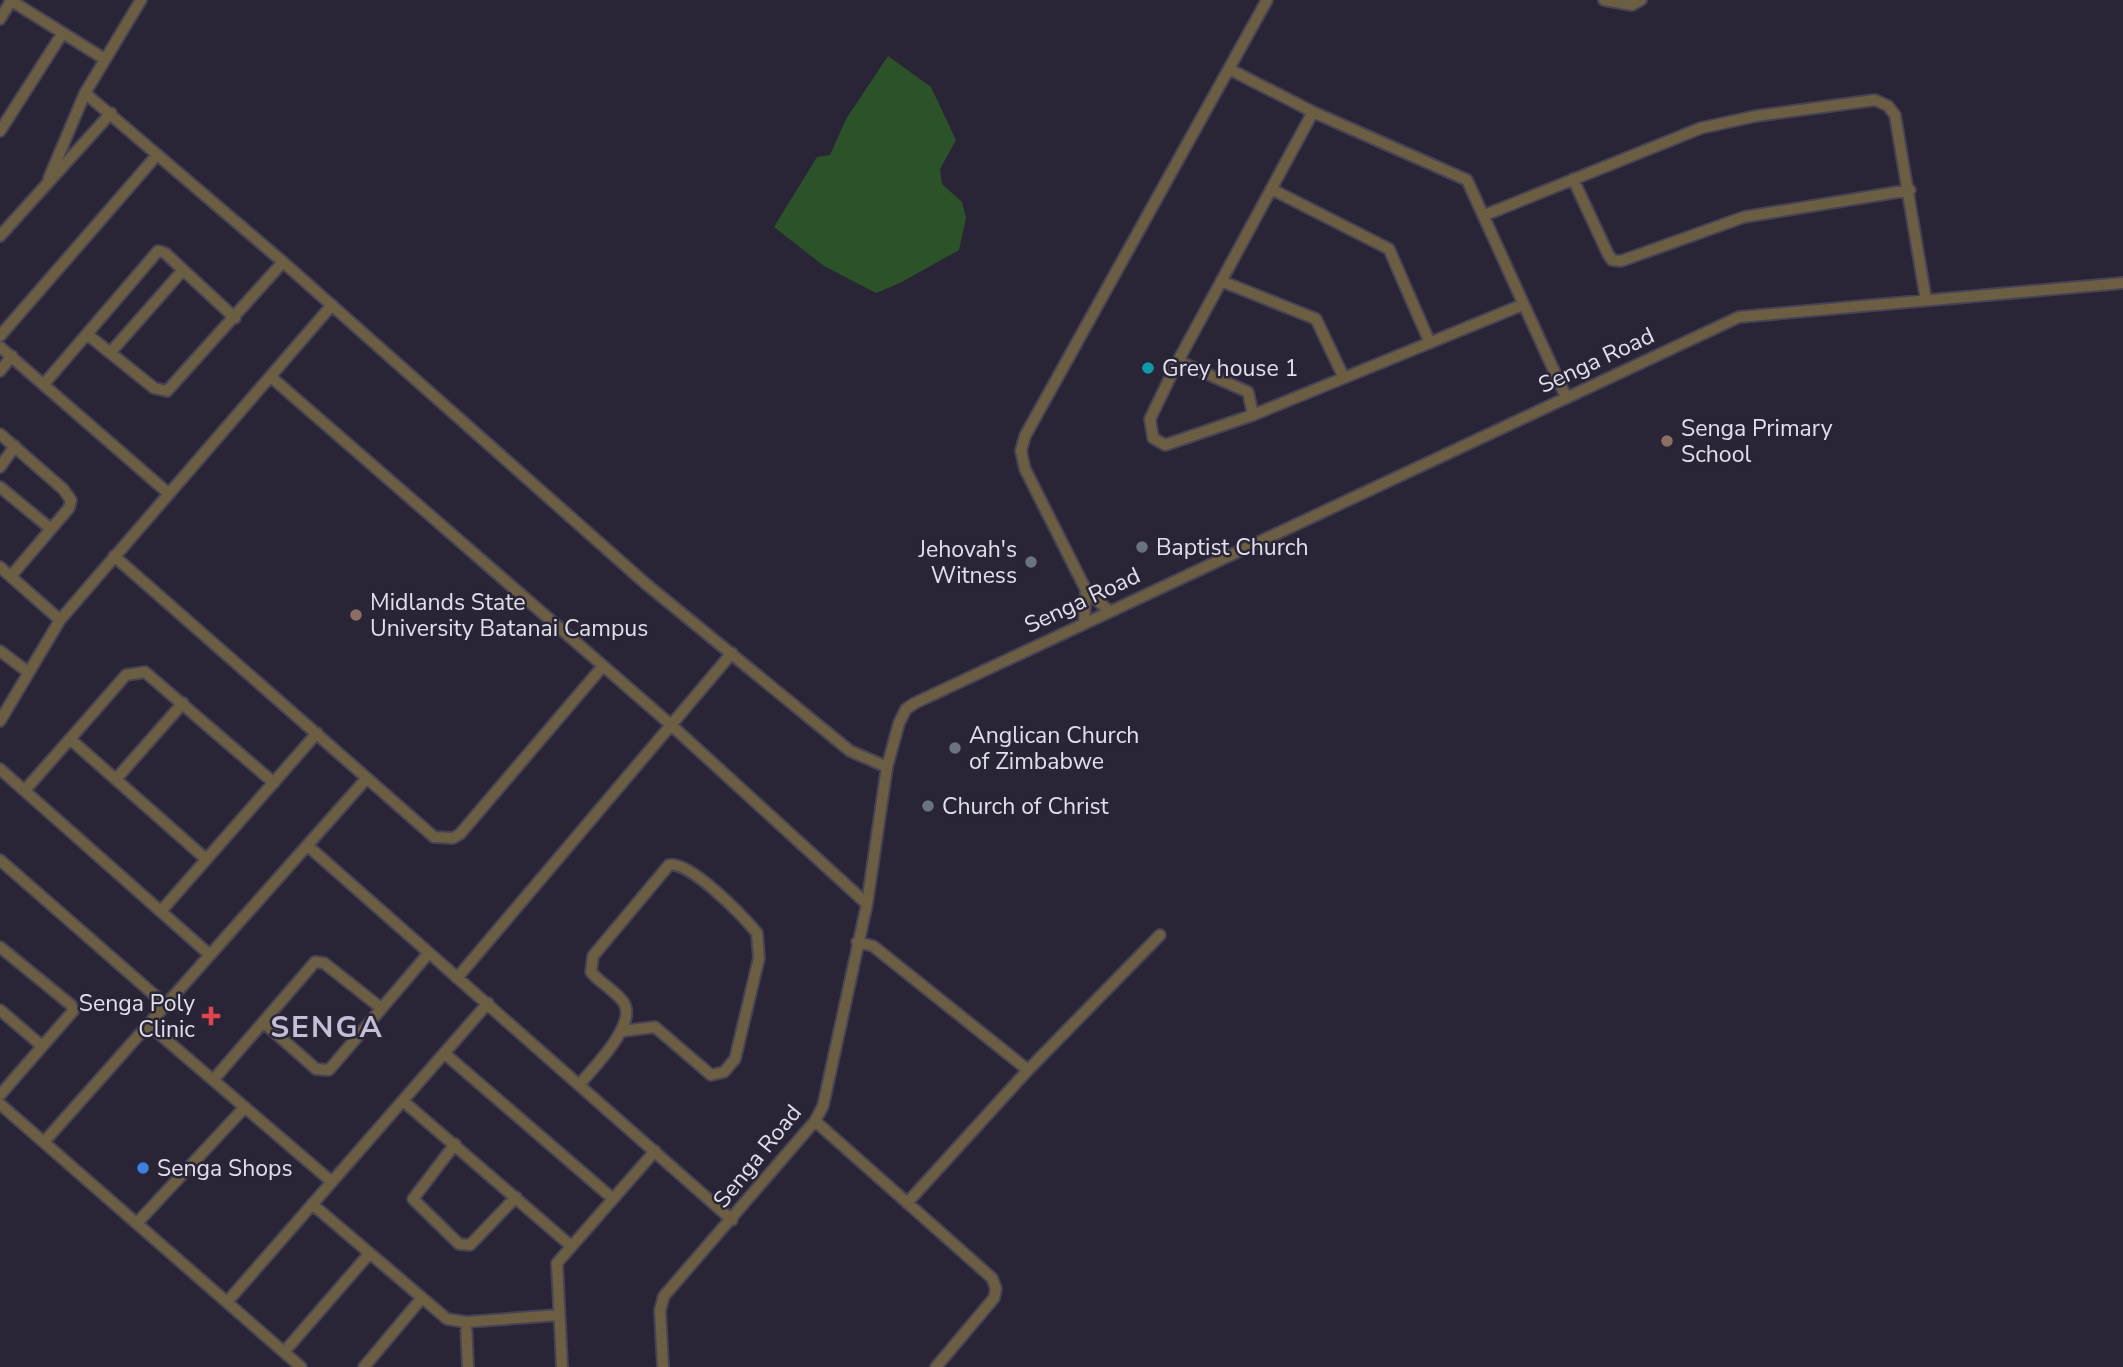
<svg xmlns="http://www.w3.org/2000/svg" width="2123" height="1367" font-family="'Nunito Sans',sans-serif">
<rect width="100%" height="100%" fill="#292537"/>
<path fill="#2c5229" d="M888 56 931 87 956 140 940 169 942 184 962 202 966 218 959 250 900 283 876 293 824 266 774 227 817 157 830 155 846 119Z"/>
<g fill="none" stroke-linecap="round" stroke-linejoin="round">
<defs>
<path id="minor" d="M10 0 103 58
M1604 0 1632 5 1641 0
M0 19 11 1
M1229 69 1313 112 1467 180 1566 397
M85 93 283 262 646 584 850 751 887 767
M1313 112 1178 361 1150 419 1153 438 1165 445 1253 415 1522 305
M0 131 62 34
M49 178 85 93 141 0
M1573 179 1608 254 1612 260 1621 261 1744 217 1910 190
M1271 189 1389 249 1430 343
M1485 215 1701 128 1756 116 1875 100 1888 106 1895 115 1926 300
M0 236 111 113
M1221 281 1316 319 1344 378
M88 335 154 388 167 391 283 262
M0 336 157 155
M0 347 168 493
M110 353 183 270
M1178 361 1248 392 1253 415
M0 371 12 356
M271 377 670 724 867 904
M44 384 158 251 165 253 235 318
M0 434 63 489 71 500 69 508 11 576
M0 467 15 446
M0 487 51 529
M114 556 434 837 453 838 460 834 603 666
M0 567 60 620
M1086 590 1109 611
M1084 622 1086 590 1025 469 1021 451 1025 436 1267 0
M0 651 28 672
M0 721 60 620 332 305
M70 739 126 675 145 672 274 783
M0 769 210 955
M116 779 183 703
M25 790 70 739 206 859
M309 847 732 1220
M0 860 167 1006
M162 910 317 733
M857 942 873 946 1028 1070
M0 947 71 1005 73 1011 0 1095
M457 978 732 653
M0 1010 42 1046
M264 1023 316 1069 329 1070 428 954
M150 1026 332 1182
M444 1053 612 1198
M214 1079 315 962 324 963 381 1008
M580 1084C593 1068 637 1025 624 1003 616 991 600 983 591 972L593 956 669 865C689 860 743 916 757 933L759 958 735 1059 724 1072 711 1075 655 1027 623 1031
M403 1101 570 1245
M0 1104 301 1367
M815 1121 992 1278 996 1289 994 1298 936 1367
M44 1142 367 778
M455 1144 413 1199 459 1244 470 1245 516 1197
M907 1203 1028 1070 1160 935
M312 1204 447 1319 466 1322 558 1315
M137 1223 245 1107
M227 1302 488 1003
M466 1322 468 1367
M284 1352 369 1254
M364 1367 421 1299
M562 1367 557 1263 655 1151
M663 1367 660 1310 664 1296 815 1121 823 1106 867 904 887 767 899 723 906 709 915 703 1739 317 2123 283"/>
</defs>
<use href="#minor" stroke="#474354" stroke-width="14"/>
<use href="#minor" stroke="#6c5e42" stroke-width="10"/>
</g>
<circle fill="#0f9aa8" stroke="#292537" stroke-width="2.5" cx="1148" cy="368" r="7"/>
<g fill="#8d6e63" stroke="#292537" stroke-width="2.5">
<circle cx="1667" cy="441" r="7"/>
<circle cx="356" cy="615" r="7"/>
</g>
<g fill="#6b7280" stroke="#292537" stroke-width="2.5">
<circle cx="1142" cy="547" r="7"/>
<circle cx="1031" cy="562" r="7"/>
<circle cx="955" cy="748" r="7"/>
<circle cx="928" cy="806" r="7"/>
</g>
<path fill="#e0444e" stroke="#292537" stroke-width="2.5" d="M207.5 1005.5h7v7h7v7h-7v7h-7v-7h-7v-7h7z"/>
<circle fill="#3f7fe0" stroke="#292537" stroke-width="2.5" cx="143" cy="1168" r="7"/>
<g text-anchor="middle" stroke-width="5" stroke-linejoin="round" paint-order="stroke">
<g font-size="23" fill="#e2dfec" stroke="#292537">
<text transform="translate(1596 360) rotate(-25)" y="8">Senga Road</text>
<text transform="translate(1082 600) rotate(-25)" y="8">Senga Road</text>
<text transform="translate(757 1156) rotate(-51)" y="8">Senga Road</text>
</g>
<g font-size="23" fill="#e2dfec" stroke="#292537" text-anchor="start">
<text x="1162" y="376">Grey house 1</text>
<text x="1681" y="436">Senga Primary<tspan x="1681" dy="26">School</tspan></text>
<text x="1156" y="555">Baptist Church</text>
<text x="1017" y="557" text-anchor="end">Jehovah's<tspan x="1017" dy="26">Witness</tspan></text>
<text x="370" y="610">Midlands State<tspan x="370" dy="26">University Batanai Campus</tspan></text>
<text x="969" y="743">Anglican Church<tspan x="969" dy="26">of Zimbabwe</tspan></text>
<text x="942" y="814">Church of Christ</text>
<text x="195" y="1011" text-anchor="end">Senga Poly<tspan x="195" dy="26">Clinic</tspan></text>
<text x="157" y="1176">Senga Shops</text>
</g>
<g font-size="30" font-weight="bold" letter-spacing="2" fill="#c4bfd7" stroke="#292537">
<text x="327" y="1037">SENGA</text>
</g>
</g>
</svg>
